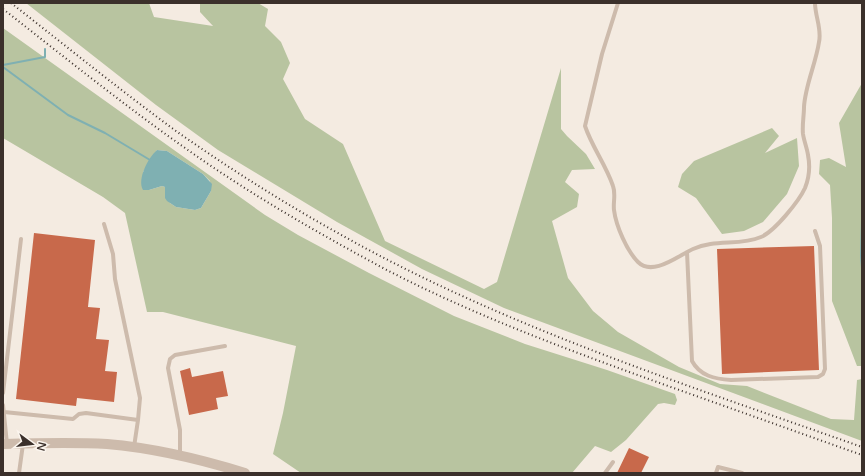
<svg xmlns="http://www.w3.org/2000/svg" width="865" height="476" font-family="'Varela Round',sans-serif">
<rect width="100%" height="100%" fill="#f4ebe1"/>
<path fill="#b8c4a0" fill-rule="evenodd" d="M26 3H149L154 17 213 26 200 12V3H258L268 9 265 26 281 42 290 63 283 79 305 119 343 144 385 241 484 289 497 282 561 68V129L567 136 586 154 595 169 572 170 565 182 579 194 577 207 552 221 568 278 593 311 618 332 679 367 720 384 747 386 831 419 854 420 857 380 862 379V441L504 308 422 269 337 222 218 150 156 105Z
M3 28 265 215 298 235 369 273 454 316 525 344 607 370 675 394 677 400 675 405 664 403 658 404 626 440 611 452 595 446 572 473H301L273 454 283 413 296 346 163 312H147L125 213 103 197 3 138ZM157 150 167 151 203 174 210 181 211 191 201 208 195 210 176 207 170 203 165 194V187L162 186 149 190 143 172Z
M862 83V366H857L832 301V218L830 185 819 174 820 160 829 158 846 167 839 123Z
M772 128 779 136 765 153 797 138 799 166 787 194 763 222 744 231 722 234 696 198 678 187 682 174 694 161Z"/>
<path fill="#7fb0b2" d="M157 150 167 151 203 174 212 184 211 191 201 208 195 210 176 207 167 201 165 198V187L162 186 149 190H143C137 179 148 158 157 150Z"/>
<g fill="none" stroke-linecap="round" stroke-linejoin="round">
<path stroke="#7fb0b2" stroke-width="2" d="M3 65 45 57V49
M3 67 68 115 105 133 150 160
M862 221 861 256 862 268"/>
</g>
<path fill="#c8694b" d="M34 233 95 240 88 307 100 308 96 339 109 340 105 371 117 372 114 402 77 398 76 406 16 399Z
M814 246 819 370 722 374 717 249Z
M190 368 192 377 223 371 228 396 216 398 218 409 189 415 180 371Z
M629 448 649 457 641 473H617Z"/>
<g fill="none" stroke-linecap="round" stroke-linejoin="round">
<path stroke="#cdbbac" stroke-width="4" d="M618 3 602 54 585 126C592 147 606 165 613 186 616 194 613 202 614 210 616 226 627 251 638 262 653 277 679 255 693 249 715 239 740 246 761 237 775 231 799 201 805 188 809 178 810 165 808 155 807 148 804 141 803 134 802 125 804 116 804 107 805 86 816 63 819 42 822 29 815 16 815 3
M687 252 692 361C700 376 715 379 731 380L818 377 823 374 825 369 820 246 815 231
M3 393 21 239
M3 405 7 444
M4 412 73 419 79 414 86 413 138 420 140 398 115 279 113 254 104 224
M134 447 138 420
M180 455V430L168 368 170 359 175 355 225 346
M19 473 23 444
M605 473 613 462
M716 473 718 467 742 473"/>
<path stroke="#cdbbac" stroke-width="10" d="M3 444C38 443 72 442 107 444 154 448 200 459 245 473"/>
<path stroke="#3b302b" stroke-width="2" stroke-dasharray="1 3" stroke-linecap="butt" d="M11 3C66 46 120 90 176 131 230 169 287 205 345 237 508 328 687 385 862 447
M3 9C67 59 131 111 198 157 257 198 320 234 383 268 475 316 571 351 668 386 733 409 797 432 862 455"/>
</g>
<rect width="865" height="476" fill="none" stroke="#3b302b" stroke-width="8"/>
<g transform="translate(32 444) rotate(105)" stroke="#fbf5ee" stroke-width="3" paint-order="stroke">
<path d="M0-3L7 15L0 10L-7 15Z" fill="#3b302b"/>
<text y="-6" font-size="11" font-weight="bold" text-anchor="middle" fill="#3b302b">N</text>
</g>
</svg>
